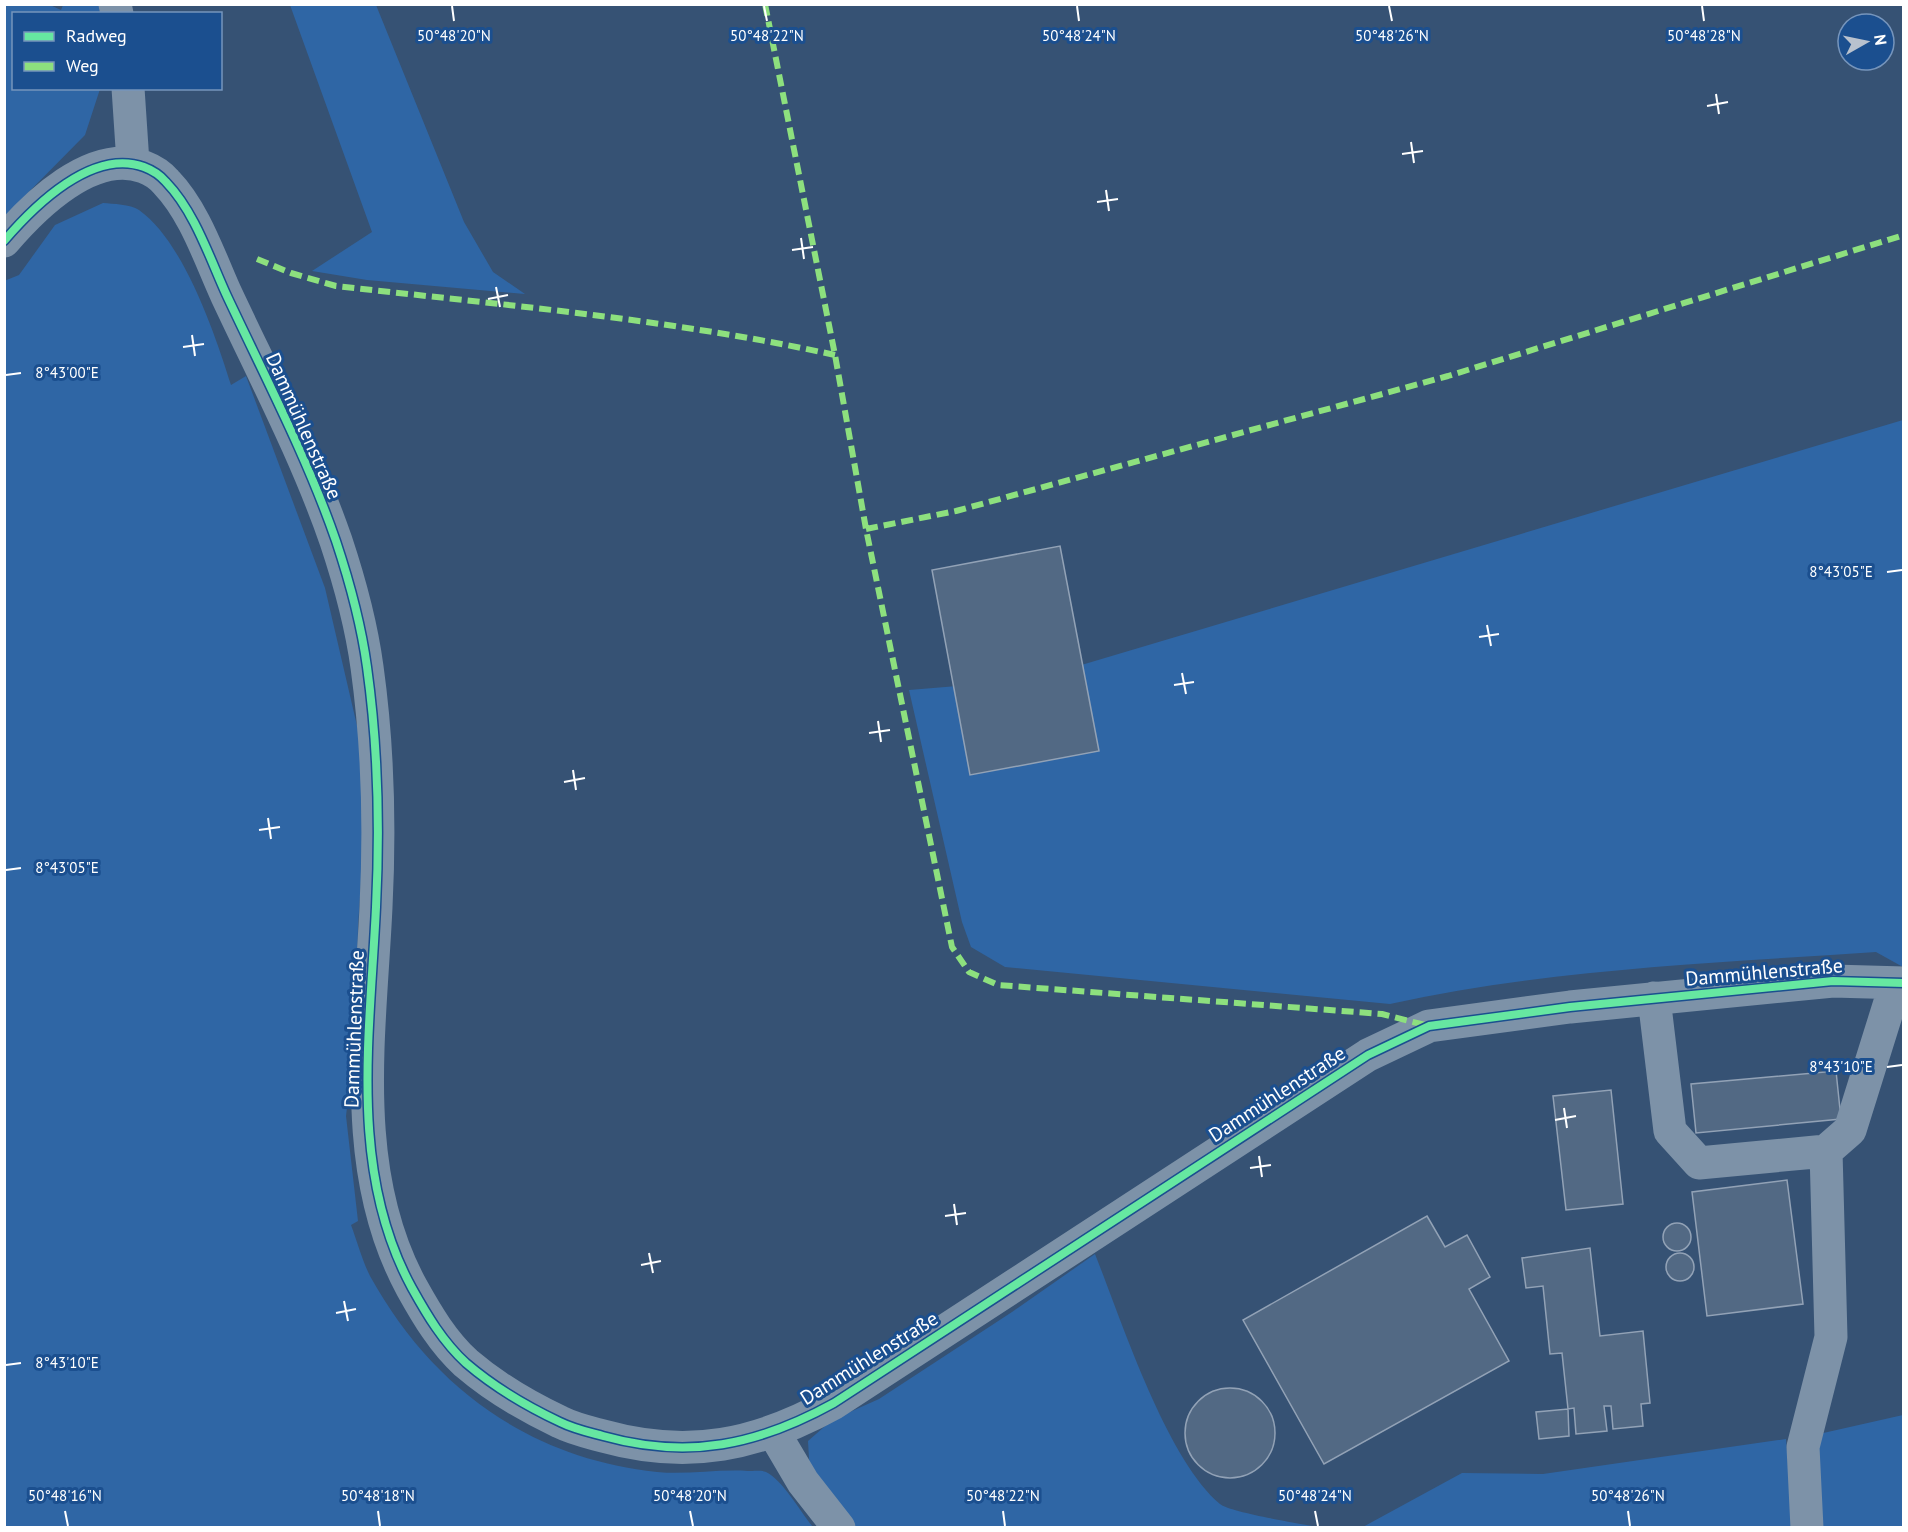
<svg xmlns="http://www.w3.org/2000/svg" width="1908" height="1532" font-family="'PT Sans',sans-serif">
<rect width="100%" height="100%" fill="#365274"/>
<path fill="#2f66a5" d="M5 5H50L61 10 63 5H99L100 13 14 14V88L100 89 85 135 5 216Z
M290 5H376L464 222 493 272 525 294 367 280 312 271 372 232Z
M103 203C113 204 130 204 139 210 184 242 215 334 231 385L246 376 325 588 361 743 364 838 358 926 356 1032 346 1116 358 1221 351 1225C357 1241 362 1260 370 1276 432 1388 529 1458 657 1472 686 1475 718 1469 748 1471 753 1471 762 1470 766 1472 783 1480 801 1513 813 1527H5L4 281 19 275 55 225Z
M1903 420V967L1876 952C1714 963 1549 969 1390 1004L1005 967 971 947 962 922 909 690 1031 680Z
M1095 1254C1122 1322 1166 1458 1220 1504 1229 1512 1301 1524 1318 1527H851L810 1475 808 1441 832 1420 879 1399 1012 1312Z
M1903 1415V1527H1817L1810 1436Z
M1786 1439 1793 1527 1361 1528 1462 1473 1543 1474Z"/>
<path fill="#526984" stroke="#92a2b6" stroke-width="1.5" d="M1060 546 1099 751 970 775 932 570Z
M1836 1071 1841 1119 1696 1133 1691 1084Z
M1611 1090 1623 1204 1566 1210 1553 1096Z
M1787 1180 1803 1304 1707 1316 1692 1192Z
M1427 1216 1445 1247 1467 1235 1490 1277 1469 1289 1509 1361 1324 1464 1243 1320Z
M1663 1237a14 14 0 1 1 28 0a14 14 0 1 1-28 0Z
M1590 1248 1600 1336 1643 1331 1650 1403 1641 1404 1643 1426 1613 1429 1611 1406H1604L1607 1431 1576 1434 1574 1408 1568 1409 1562 1353 1550 1354 1543 1286 1526 1288 1522 1258Z
M1666 1267a14 14 0 1 1 28 0a14 14 0 1 1-28 0Z
M1185 1433a45 45 0 1 1 90 0a45 45 0 1 1-90 0Z
M1568 1409 1569 1436 1539 1439 1536 1412Z"/>
<g fill="none" stroke-linecap="round" stroke-linejoin="round">
<path stroke="#7d92a8" stroke-width="33" d="M115 4 117 14
M128 88 133 163
M4 241C34 206 92 148 144 167 152 170 160 175 166 182 195 212 210 259 227 296 265 377 307 457 336 541 350 583 361 623 367 667 378 746 380 827 376 907 370 1035 348 1171 412 1288 427 1315 443 1342 466 1363 494 1387 526 1406 560 1422 574 1429 588 1432 603 1436 689 1460 758 1445 834 1403L1368 1055 1429 1026 1570 1007 1833 981 1904 983
M1654 998 1670 1131 1699 1163 1826 1151
M774 1433 803 1482 839 1528
M1807 1528 1803 1447 1831 1337 1826 1151 1850 1130 1896 983"/>
<path stroke="#8de07e" stroke-width="6" stroke-dasharray="12 6" stroke-linecap="butt" d="M765 4 835 355 866 529 952 947 969 972 998 985 1382 1014 1429 1026
M257 259 291 273 336 286C503 305 670 319 835 355
M866 529 956 511 1448 376 1904 235"/>
<defs>
<path id="cycleway" d="M4 241C34 206 92 148 144 167 152 170 160 175 166 182 195 212 210 259 227 296 265 377 307 457 336 541 350 583 361 623 367 667 378 746 380 827 376 907 370 1035 348 1171 412 1288 427 1315 443 1342 466 1363 494 1387 526 1406 560 1422 574 1429 588 1432 603 1436 689 1460 758 1445 834 1403L1368 1055 1429 1026 1570 1007 1833 981 1904 983"/>
</defs>
<use href="#cycleway" stroke="#1b4f8f" stroke-width="11"/>
<use href="#cycleway" stroke="#66e7a1" stroke-width="8"/>
</g>
<path fill="none" stroke="#fff" stroke-width="2" d="M452 6 454 21M764 6 767 21M1077 6 1079 21M1389 6 1392 21M1702 6 1704 21M1716 94 1719 114M1707 106 1728 102M1411 142 1414 163M1402 154 1423 151M1106 190 1109 211M1097 202 1118 199M801 238 804 259M792 250 813 247M496 287 500 307M488 299 508 295M192 335 195 356M183 347 204 344M6 375 21 373M1887 572 1902 570M1487 625 1491 646M1479 637 1499 634M1182 673 1186 694M1174 685 1194 682M878 721 881 742M869 733 890 730M573 770 576 790M564 782 585 778M268 818 271 839M259 830 280 827M6 870 21 868M1887 1067 1902 1065M1564 1108 1567 1128M1555 1120 1576 1116M1259 1156 1262 1177M1250 1168 1271 1165M954 1204 957 1225M945 1216 966 1213M649 1253 653 1273M641 1265 661 1261M344 1301 348 1321M336 1313 356 1309M6 1365 21 1363M65 1511 68 1526M378 1511 380 1526M690 1511 693 1526M1003 1511 1005 1526M1315 1511 1318 1526M1628 1511 1630 1526"/>
<g text-anchor="middle" stroke-width="6" stroke-linejoin="round" paint-order="stroke">
<g font-size="20" fill="#fff" stroke="#1b4f8f">
<text transform="translate(304 426) rotate(66)" y="7">Dammühlenstraße</text>
<text transform="translate(1764 972) rotate(-5)" y="7">Dammühlenstraße</text>
<text transform="translate(354 1029) rotate(-88)" y="7">Dammühlenstraße</text>
<text transform="translate(1277 1094) rotate(-33)" y="7">Dammühlenstraße</text>
<text transform="translate(869 1358) rotate(-32)" y="7">Dammühlenstraße</text>
</g>
</g>
<g font-size="15" text-anchor="middle" fill="#fff" stroke="#1b4f8f" stroke-width="6" stroke-linejoin="round" paint-order="stroke">
<text x="1704" y="41">50°48'28"N</text>
<text x="454" y="41">50°48'20"N</text>
<text x="767" y="41">50°48'22"N</text>
<text x="1079" y="41">50°48'24"N</text>
<text x="1392" y="41">50°48'26"N</text>
<text x="67" y="378">8°43'00"E</text>
<text x="1841" y="577">8°43'05"E</text>
<text x="67" y="873">8°43'05"E</text>
<text x="1841" y="1072">8°43'10"E</text>
<text x="67" y="1368">8°43'10"E</text>
<text x="65" y="1501">50°48'16"N</text>
<text x="378" y="1501">50°48'18"N</text>
<text x="690" y="1501">50°48'20"N</text>
<text x="1003" y="1501">50°48'22"N</text>
<text x="1315" y="1501">50°48'24"N</text>
<text x="1628" y="1501">50°48'26"N</text>
</g>
<rect width="1908" height="1532" fill="none" stroke="#ffffff" stroke-width="12"/>
<rect x="12" y="12" width="210" height="78" fill="#1b4f8f" stroke="#7695bc" stroke-width="1.5"/>
<rect x="24" y="32" width="30" height="9" fill="#66e7a1" stroke="#7695bc" stroke-width="1.5"/>
<text x="66" y="42" font-size="18" fill="#ffffff">Radweg</text>
<rect x="24" y="62" width="30" height="9" fill="#8de07e" stroke="#7695bc" stroke-width="1.5"/>
<text x="66" y="72" font-size="18" fill="#ffffff">Weg</text>
<g transform="translate(1866 42) rotate(81)"><circle r="28" fill="#1b4f8f" stroke="#7695bc" stroke-width="1.5"/>
<path d="M0-4.5L10 22L0 15L-10 22Z" fill="#b9c2ce"/>
<text y="-9" font-size="16" font-weight="bold" text-anchor="middle" fill="#ffffff">N</text>
</g>
</svg>
